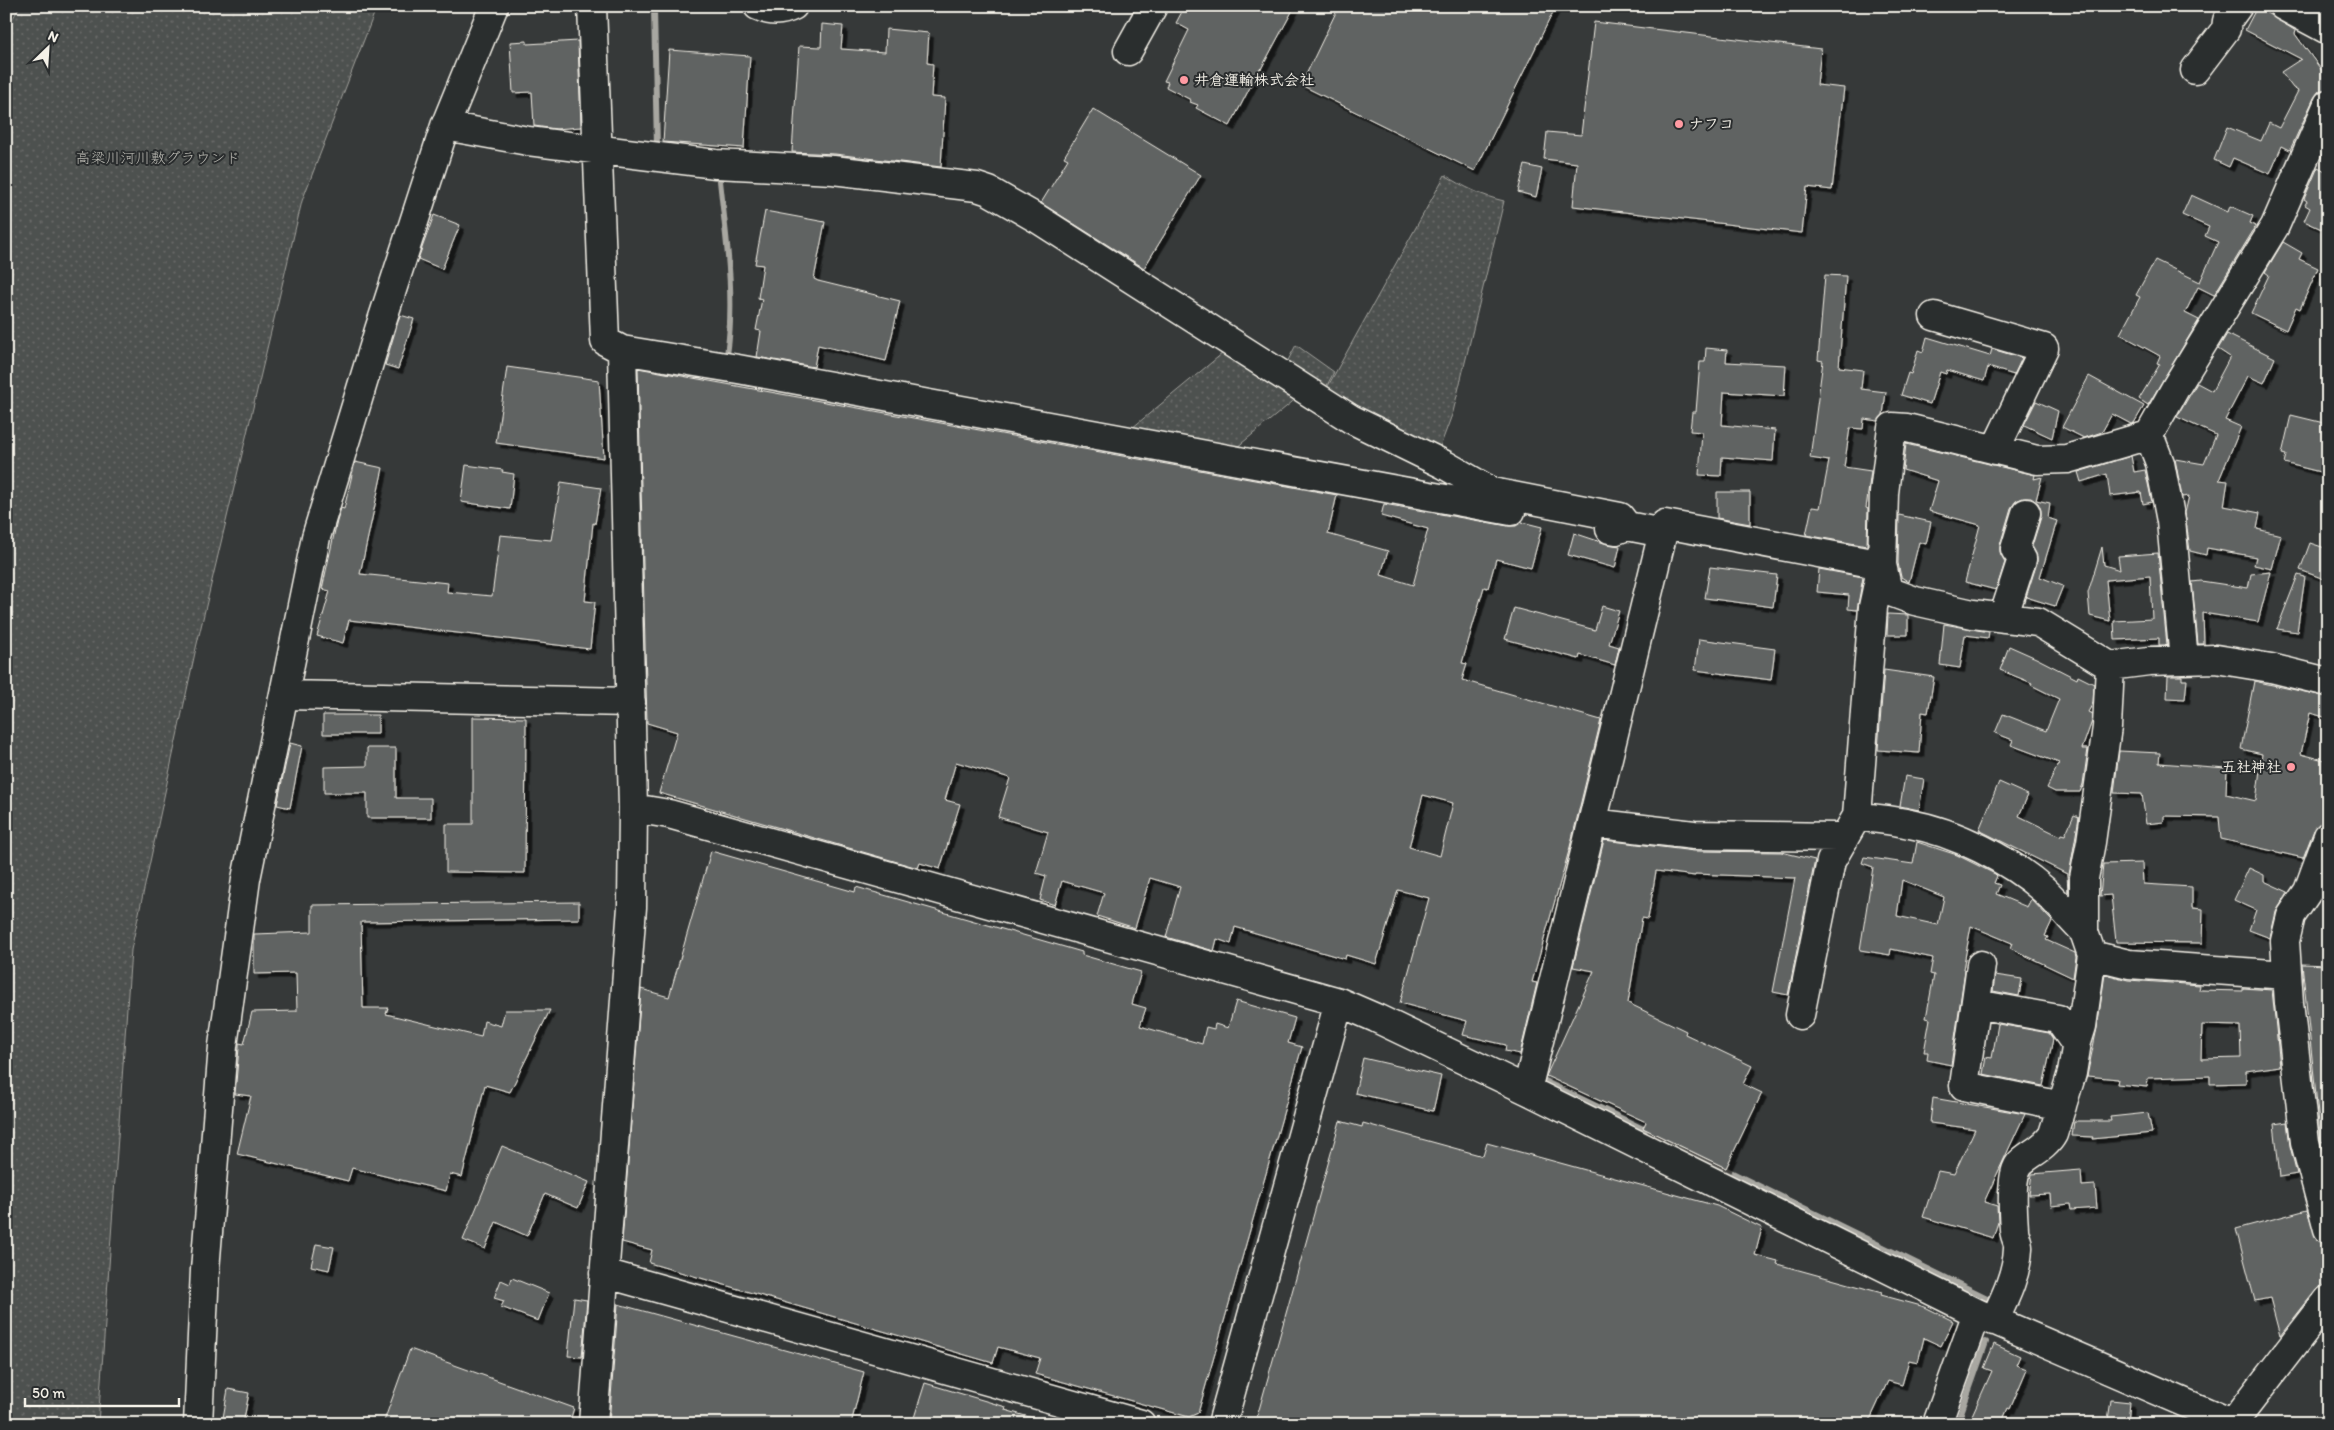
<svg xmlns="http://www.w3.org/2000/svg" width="2334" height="1430" font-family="Itim,'Klee One',sans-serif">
<defs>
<pattern id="grass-dots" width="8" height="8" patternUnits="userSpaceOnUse" patternTransform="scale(1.25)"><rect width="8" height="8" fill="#4e514f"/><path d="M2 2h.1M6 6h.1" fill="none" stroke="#686a68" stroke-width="1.8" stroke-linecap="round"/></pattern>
<filter id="shadow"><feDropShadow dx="4.5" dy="4.5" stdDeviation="0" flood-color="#0009"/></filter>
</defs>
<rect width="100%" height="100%" fill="#363939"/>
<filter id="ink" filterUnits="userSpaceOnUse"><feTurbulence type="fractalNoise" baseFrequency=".02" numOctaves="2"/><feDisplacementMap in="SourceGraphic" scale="10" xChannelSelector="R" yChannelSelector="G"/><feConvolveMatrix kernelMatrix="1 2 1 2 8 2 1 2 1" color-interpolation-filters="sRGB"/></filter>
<g filter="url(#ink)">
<path fill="url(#grass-dots)" stroke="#a1a19c" d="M20 6H377L302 201 196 648 131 950 98 1424H6V30Z
M1445 175C1464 187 1482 196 1504 201L1453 412 1437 455 1323 395Z
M1296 345 1334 372 1322 395 1283 370Z
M1229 348 1303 393 1236 448 1132 428Z"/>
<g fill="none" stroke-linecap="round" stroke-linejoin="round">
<path stroke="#a8a7a1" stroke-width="6" d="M652 6 654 9 657 147H660
M719 171C725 232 736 294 727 355
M1537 1077 1993 1301
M1957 1424 1986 1342"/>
</g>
<path fill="#616362" stroke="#f4f1e8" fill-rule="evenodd" filter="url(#shadow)" d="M1185 6H1295L1261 69 1260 68 1230 126 1196 108 1198 105 1190 102 1191 100 1166 87 1168 82 1164 81 1189 30 1176 23Z
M1339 6H1556L1475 171 1301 85Z
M2257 7 2296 31 2295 34 2328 79 2326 89 2319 91 2314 98 2290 150 2282 146 2270 174 2233 158 2229 167 2214 160 2227 127 2261 141 2269 123 2279 128 2298 91 2293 88 2281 72 2301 59 2245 30Z
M1594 22 1821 49 1817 85 1844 88 1832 190 1807 187 1802 233 1573 206 1577 163 1544 159 1547 132 1581 135Z
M822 24 843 26 841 49 885 52 886 29 929 33 927 63 933 64 931 97 945 98 941 167 835 154 792 152 799 46 821 47Z
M527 41V44L578 41 581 127 556 129 534 126 532 92 513 93 510 42Z
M669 50 750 56 744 148 663 142Z
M1093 109 1201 175 1144 268 1041 203 1068 159 1064 157Z
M1525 165 1542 169 1536 197 1518 192Z
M2318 167 2327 172 2328 170V232L2304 221 2310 208 2305 205 2307 201 2304 199Z
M2191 195 2228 212 2230 206 2253 216 2250 223 2256 226 2214 295 2198 287 2185 313 2199 320 2148 405 2139 399 2160 364 2157 363 2160 356 2120 334 2140 297 2136 295 2155 260 2200 282 2218 242 2205 236 2209 227 2182 215Z
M765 211 825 222 814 279 818 281 900 301 886 361 818 345 814 367 757 357 761 331 756 330 762 299 758 298 763 265 755 264Z
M434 215 460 225 442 269 418 259Z
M2283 242 2302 253 2299 259 2318 268 2300 309 2296 307 2286 330 2251 313 2269 275 2265 272Z
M1825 275 1846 276 1839 367 1863 370 1861 389 1886 392 1883 415 1878 421 1864 419 1863 429 1850 428 1844 467 1871 471 1866 508 1868 509 1867 546 1806 535 1812 507 1820 508 1829 461 1810 458 1823 361 1818 360Z
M400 315 414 319 398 369 385 365Z
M2227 334 2275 358 2264 383 2248 376 2225 420 2241 427 2219 480 2228 481 2224 506 2260 513 2257 529 2281 535 2272 569 2254 565 2256 557 2207 548 2206 555 2190 551 2185 513 2189 496 2182 497 2175 459 2204 464 2216 435 2177 417 2197 383 2212 391 2230 357 2218 349Z
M1927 337 1990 356 1992 349 2022 358 2014 375 1988 367 1984 381 1947 370 1946 374 1940 372 1930 404 1901 395 1908 373 1911 374 1918 350 1923 352Z
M1706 348 1727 350 1726 362 1786 365 1784 396 1724 392 1722 425 1775 430 1773 461 1722 457 1721 476 1699 475 1702 432 1690 431 1692 412H1696L1700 362H1705Z
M507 367 599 380 604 458 496 443Z
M638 368 1337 495 1328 534 1388 551 1381 575 1413 585 1428 529 1381 516 1384 504 1508 526H1516L1522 522 1542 527 1531 568 1496 559 1488 588 1484 587 1462 663 1467 664 1462 680 1601 720 1570 847 1532 982 1537 983 1520 1054 1505 1051 1506 1045 1463 1035 1467 1021 1400 1003 1429 898 1398 890 1376 964 1346 955 1345 959 1235 927 1231 944 1217 939 1214 951 1166 937 1180 887 1150 878 1135 928 1097 916 1104 893 1062 881 1055 905 1040 900 1046 876 1036 873 1048 832 998 817 1010 778 956 762 945 800 960 804 940 869 920 863 918 868 659 793 677 732 647 723ZM1423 795 1453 803 1440 856 1409 847Z
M2089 376 2144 406 2134 423 2131 424 2112 414 2102 432 2084 438 2062 427Z
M2036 401 2058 411 2052 438 2024 425Z
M2291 415 2328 424V474L2284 463 2286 455 2282 454Z
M1906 444 2035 475 2034 479 2042 477 2036 500 2050 503 2048 518 2057 521 2040 577 2063 586 2055 606 2026 597 2037 563V556L2032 546 2041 517V510L2038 503 2031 498H2023L2016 501 2011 508 2000 545V552L2005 562 1996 590 1965 582 1980 525 1929 511 1938 481 1903 470Z
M2131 456 2134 472 2145 470 2152 502 2143 504 2141 492 2110 496 2107 474 2081 482 2078 472Z
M355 462 383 468 360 574 448 583 447 592 492 596 500 535 551 540 561 482 601 488 595 524 593 523 585 601 595 602 590 649 349 620 343 643 317 636 330 591 322 589 337 521 341 508 344 509Z
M466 465 503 470 502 472 514 474 510 509 461 502Z
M1717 492H1750V524L1717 518Z
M1899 515 1931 522 1926 544 1919 542 1909 582 1901 577 1898 563Z
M1574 533 1607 544 1620 546 1615 568 1568 555Z
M2310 543 2328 549V570L2324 579 2300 570Z
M2102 547 2104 565 2120 570 2118 556 2158 553 2167 645H2159V638L2115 640 2114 621 2152 619 2150 576 2106 580 2110 621 2090 616 2088 593Z
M1710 567 1777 575 1773 607 1705 598Z
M1819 569 1863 577 1857 610 1848 609 1849 595 1817 592Z
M2271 572 2258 622 2203 613 2204 644H2198L2192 582 2201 581 2248 588 2251 574Z
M2298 575 2305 577 2297 632 2277 629Z
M1602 606 1619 611 1609 644 1619 647 1615 665 1580 655 1579 659 1505 639 1514 608 1595 630Z
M1888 614 1908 615V635H1887Z
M1944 624 1989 632 1988 638 1965 635 1960 668 1940 665Z
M1699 639 1775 649 1771 680 1695 670Z
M2009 646 2036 658 2077 679 2078 676 2094 684 2093 703 2088 712 2092 714V721L2082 749H2088L2083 784 2080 792H2055L2047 788 2059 763 2011 745 2013 740 1995 733 2003 714 2046 731 2059 699 2031 685 2032 683 2000 670Z
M1884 670 1934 677 1928 713 1922 712 1919 753 1878 750Z
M2168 676H2182V680H2187L2185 699 2167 698Z
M2254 681 2328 697V718L2310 713 2301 754 2328 761V801L2323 822 2314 830 2303 858 2221 839 2219 817 2164 816V822L2146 824 2142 794 2114 793 2119 751 2160 753 2159 763 2227 768 2226 794 2256 801 2262 754 2241 749Z
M323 715H378V734H323Z
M473 717 526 718 525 873 446 872V824H473Z
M290 743 302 746 290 808 277 805Z
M367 748H396V798H431V818H367V793H324V767L367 766Z
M1905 776 1924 779 1919 810 1900 806Z
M1999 782 2028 795 2019 816 2060 836 2061 834 2065 835 2074 815 2079 817 2069 875 2068 892 2067 874 1979 830Z
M1604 840 1694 851 1781 852 1815 860 1788 995 1773 992 1795 878 1695 874V876L1656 871 1648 919 1642 918 1628 1003 1686 1031 1685 1034 1752 1066 1743 1084 1762 1093 1726 1168 1643 1128 1646 1122 1546 1076 1594 971 1573 967Z
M1917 842 1957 855 1995 874 1997 876 1994 883 2000 885 1996 894 2027 907 2031 899 2052 921 2045 936 2048 937 2046 940 2075 953 2076 957 2073 978 2010 948 2012 943 1971 926 1963 969 1965 970 1951 1065 1927 1060 1928 1052H1924L1930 1019 1926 1018 1934 975 1930 974 1933 958 1891 949 1890 955 1860 950 1873 867 1862 863 1864 857 1913 864ZM1902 880 1944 897 1938 925 1897 916Z
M711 851 855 892 856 887 1082 952V955L1141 972 1132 1004 1146 1008 1140 1026 1202 1044 1206 1027 1214 1029 1215 1024 1228 1028 1236 1001 1295 1018 1288 1043 1302 1047 1198 1413 1189 1417 1035 1374 1040 1358 998 1347 993 1363 649 1263 652 1250 622 1242 641 989 669 997Z
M2142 863 2143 884 2192 887V908L2203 909 2202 943 2116 942 2111 895 2100 896 2103 864Z
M2249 868 2264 875V881L2288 892 2276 912 2270 938 2249 930 2256 910 2234 900Z
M579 902V919L361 922 363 1008H388L386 1014 481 1037 484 1021 501 1026 505 1010H550L510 1092 485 1085 462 1177 450 1174 446 1191 352 1168 348 1181 237 1154 251 1096 235 1094 239 1048V1043L244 1044 252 1012 297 1011 296 973 254 974V934L312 932V905Z
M2302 964 2328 965V1056H2322L2328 1100V1141L2321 1142Z
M2105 974 2128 980 2200 985 2199 990 2243 991V988L2272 990 2280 1066 2246 1071V1083L2210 1084V1076L2148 1078 2147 1087 2117 1084 2118 1079 2087 1076 2097 1028ZM2202 1025 2240 1026 2241 1058 2201 1059Z
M1995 975 2022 979 2019 996 1993 991Z
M1998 1024 2049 1033 2053 1039 2043 1086 1983 1074 1986 1057 1992 1058Z
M1363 1058 1441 1076 1433 1111 1355 1093Z
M1933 1098 2025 1114 1984 1202 1997 1206 1998 1222 1993 1238 1923 1217 1938 1171 1954 1174 1975 1129 1930 1123Z
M2148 1113 2152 1133 2092 1139 2093 1137 2072 1136 2074 1121H2111L2110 1117Z
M1340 1121 1362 1127 1363 1123 1483 1156 1487 1143 1717 1206 1762 1228 1755 1255 1778 1261 1777 1264 1882 1293 1881 1295 1925 1307 1953 1321 1941 1346 1924 1338 1918 1362 1909 1360 1902 1385 1888 1381 1868 1424H1255Z
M2287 1122 2290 1146 2297 1174 2280 1177 2274 1124Z
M502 1146 589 1182 578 1208 545 1194 527 1236 496 1222 485 1249 463 1240Z
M2081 1170 2082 1186 2095 1185 2097 1208 2071 1210 2070 1204 2051 1206 2050 1194 2029 1195 2032 1174Z
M2307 1210 2317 1240 2328 1244V1278L2324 1285 2316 1290 2280 1336 2270 1298 2255 1301 2236 1229Z
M316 1244 334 1247 329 1270 311 1266Z
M512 1278 549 1293 538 1321 501 1307 504 1301 494 1298 501 1280 510 1284Z
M574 1298 587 1300 582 1357 568 1356Z
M618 1304 864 1372 851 1424H609Z
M1994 1344 2020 1356 2016 1365 2027 1369 2010 1409 2008 1408 2001 1424H1968L1992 1371 1984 1368Z
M410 1349 574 1408 569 1424H383Z
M925 1383 1006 1407 1005 1410 1036 1419 1035 1424H912Z
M228 1389 249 1393 243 1424H222Z
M2111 1400 2130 1402 2128 1423 2108 1420Z"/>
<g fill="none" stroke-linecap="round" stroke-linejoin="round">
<defs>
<path id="minor" d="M592 6 605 341 622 350 633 808 632 907 593 1424
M758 6C770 12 781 12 793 6
M2283 6 2328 30
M1128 51 1153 6
M2195 70 2226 29 2227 21 2238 6
M445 126 528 141 716 164 833 170 977 187 989 191 1038 219 1351 419 1445 465 1492 492 1620 517 1627 526
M1934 316 2044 348 1995 450
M622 350 738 369 1511 511
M2149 435 2160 463 2171 521 2184 660
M1610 529 1616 530 1627 526 1663 533
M1882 565 1888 591 1915 601 1973 614 2038 622 2110 666 2149 661 2216 659 2271 668 2328 682
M2003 618 2022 559 2015 549 2026 513
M285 695 631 702
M633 808 669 814 1339 1002 1376 1018 1527 1090 1977 1313 2234 1424
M1857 816C1875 819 1893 820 1910 824 1955 832 2010 860 2044 890 2058 903 2070 918 2084 932
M1592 823 1694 835 1837 837 1843 841
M2328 836 2308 891 2291 916 2285 941 2289 1003 2305 1142 2328 1229
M2092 955 2129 964 2287 975
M1981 965 1964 1086 2062 1106
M1976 1004 2058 1019 2073 1040 2077 1042
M1800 1015 1831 861 1857 816 1873 607 1882 565 1884 493 1892 427 1907 428 2037 460 2067 459 2149 435 2176 387 2275 226 2328 104
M1527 1090 1665 524 1882 565
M604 1273 1141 1424
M1994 1321C2005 1298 2017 1274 2018 1248 2019 1242 2014 1236 2014 1229 2013 1215 2011 1180 2017 1168 2022 1156 2044 1151 2053 1134L2072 1073 2077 1042 2082 1026 2092 955 2084 932V878L2091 842 2107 727 2110 666
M2233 1423 2328 1300
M198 1424 205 1270 223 1046 246 879 316 537 379 330 445 126 494 6
M1222 1424 1339 1002
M1937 1424 1977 1313"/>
</defs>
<use href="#minor" stroke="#f4f1e8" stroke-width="31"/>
<use href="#minor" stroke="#2a2d2e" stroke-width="28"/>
</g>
</g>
<g fill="#ff9aa2" stroke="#2a2d2e" stroke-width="2">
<circle cx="1184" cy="80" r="5"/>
<circle cx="1679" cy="124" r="5"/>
<circle cx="2291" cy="767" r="5"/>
</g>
<g text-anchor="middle" stroke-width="4" stroke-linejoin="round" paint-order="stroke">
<g font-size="15" font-weight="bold" fill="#f4f1e8" stroke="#2a2d2e" text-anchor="start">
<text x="1194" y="85">井倉運輸株式会社</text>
<text x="1689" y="129">ナフコ</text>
<text x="2281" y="772" text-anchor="end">五社神社</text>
</g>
<g font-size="15" fill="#bab9b2" stroke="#2a2d2e">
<text x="158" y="163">高梁川河川敷グラウンド</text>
</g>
</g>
<rect width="2334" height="1430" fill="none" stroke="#2a2d2e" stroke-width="25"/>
<rect x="12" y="12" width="2309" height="1405" fill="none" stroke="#f4f1e8" stroke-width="2" filter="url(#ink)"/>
<g transform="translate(48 48) rotate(25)" stroke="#2a2d2e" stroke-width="4" paint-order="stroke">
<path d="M0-4L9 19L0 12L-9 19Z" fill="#f4f1e8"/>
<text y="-8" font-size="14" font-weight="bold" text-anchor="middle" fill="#f4f1e8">N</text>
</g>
<path d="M25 1398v8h154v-8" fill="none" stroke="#f4f1e8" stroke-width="2.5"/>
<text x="32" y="1398" font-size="15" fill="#f4f1e8" stroke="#2a2d2e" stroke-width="4" paint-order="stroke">50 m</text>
</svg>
